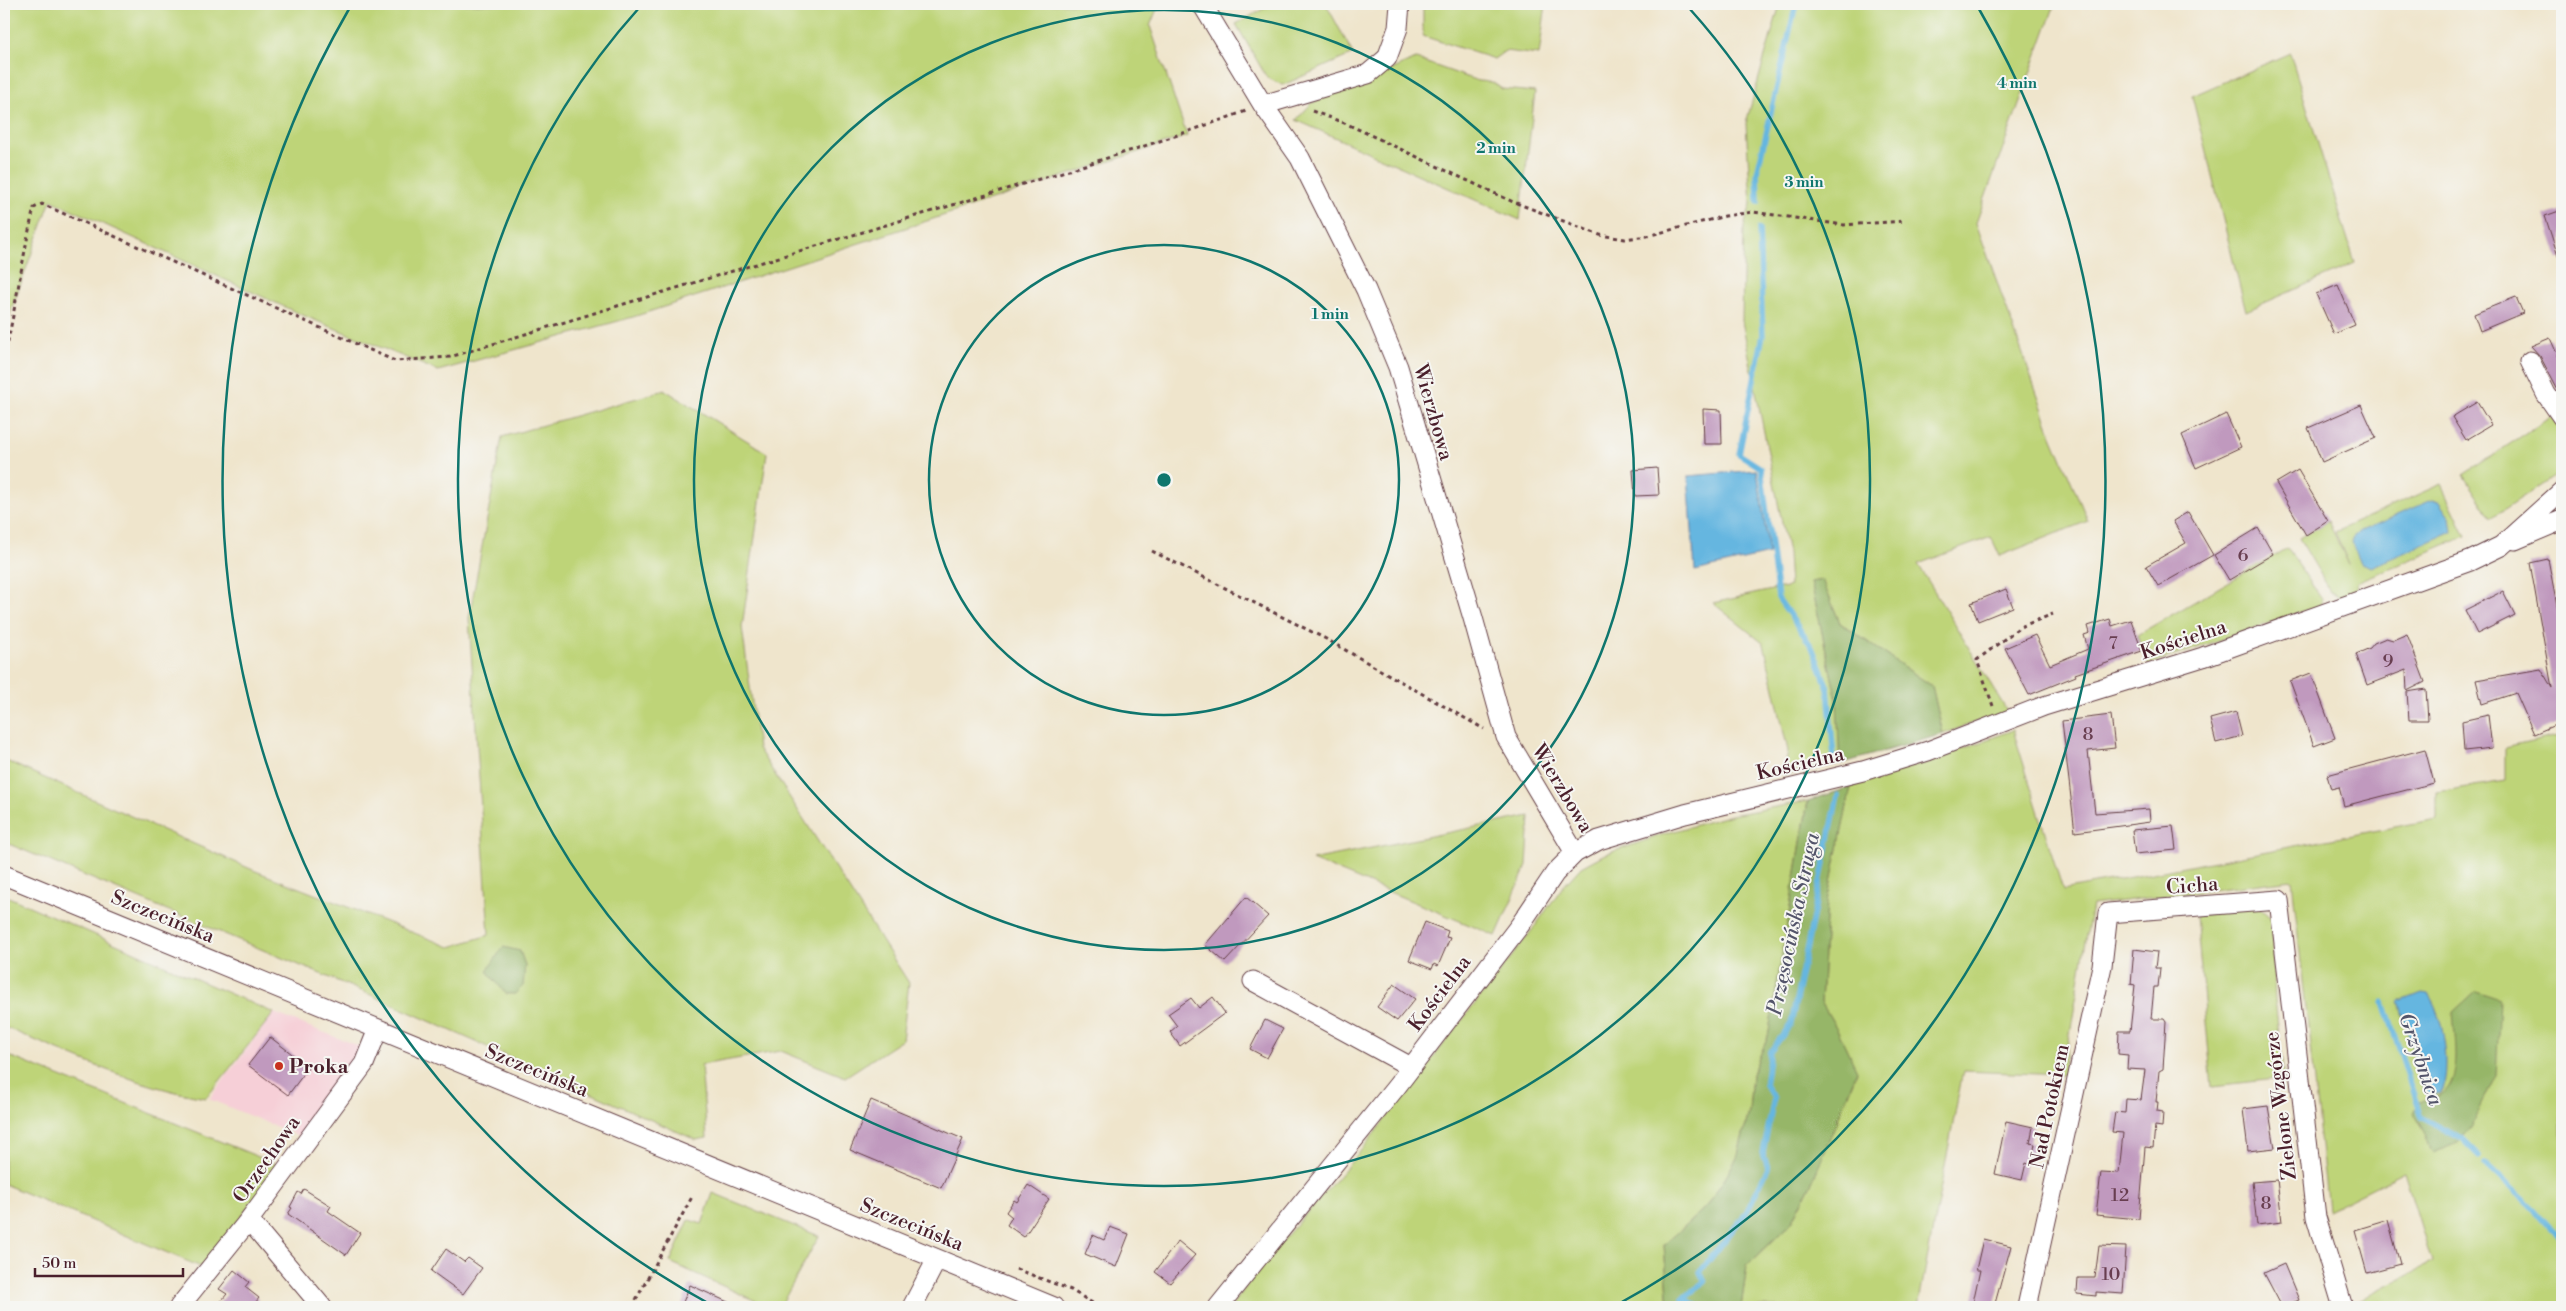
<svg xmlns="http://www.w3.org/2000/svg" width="2566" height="1311" font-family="'Libre Bodoni',serif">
<rect width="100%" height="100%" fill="#f6f6f2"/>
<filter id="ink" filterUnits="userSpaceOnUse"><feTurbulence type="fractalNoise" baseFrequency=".02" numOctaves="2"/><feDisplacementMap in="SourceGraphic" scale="10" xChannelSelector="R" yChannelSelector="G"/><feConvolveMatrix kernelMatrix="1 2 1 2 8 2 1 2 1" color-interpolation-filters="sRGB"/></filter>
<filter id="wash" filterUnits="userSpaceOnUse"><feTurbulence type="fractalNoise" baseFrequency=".0096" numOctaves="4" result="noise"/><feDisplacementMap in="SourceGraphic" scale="20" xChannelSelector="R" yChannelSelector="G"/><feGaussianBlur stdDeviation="1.12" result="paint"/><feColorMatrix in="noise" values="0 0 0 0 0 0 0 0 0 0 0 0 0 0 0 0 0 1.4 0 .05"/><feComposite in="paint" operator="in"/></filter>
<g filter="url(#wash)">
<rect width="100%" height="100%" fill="#efe5cc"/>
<path fill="#f6cfd7" d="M274 1013 371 1051 304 1138 209 1099Z"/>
<path fill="#bed478" stroke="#847a52" d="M4 4H1159L1150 26 1187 136 633 317 438 371 300 314 51 200 4 330Z
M1272 4H1326L1353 54 1283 85 1267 78 1236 24Z
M1423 4H1546L1539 55 1505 51 1494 59 1423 36Z
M1780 4H2055L1976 223 2052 436 2088 521 2000 556 1991 537 1918 564 2007 711 1943 734 1932 686 1840 623 1822 580 1811 582 1837 701 1840 764 1783 775 1788 751 1764 644 1713 603 1790 586 1788 553 1742 321 1744 226 1751 204 1746 123Z
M2290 53 2355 263 2246 311 2192 96Z
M1416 59 1478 81 1492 82 1502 89 1535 92 1520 220 1296 120 1312 103Z
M665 390 767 453 742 627 758 748 909 983 902 1040 845 1077 781 1051 701 1065 707 1138 696 1140 371 995 4 842V760L253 870 450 947 489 935 469 618 502 437Z
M2552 416 2562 432V471L2491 518 2463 475Z
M2441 484 2466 536 2357 582 2358 591 2342 600 2331 592 2299 538 2328 521 2349 565 2335 532Z
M2287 548 2321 598V605L2148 665 2137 635Z
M2013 730 2063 890 2437 819V792L2505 781V748L2562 735V1307H2347L2432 1262 2404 1172 2328 1210 2292 880 2092 905 2063 1075 1963 1071 1918 1307H1741L1747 1266 1792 1222 1813 1180 1857 1072 1837 1029 1821 1002 1827 901 1851 787 1940 757Z
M1808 801 1768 1037 1752 1074 1749 1112 1737 1158 1708 1205 1664 1245 1669 1307H1231L1268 1257 1359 1153 1533 929 1561 889 1581 867 1603 855 1667 833 1732 815Z
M1530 816 1527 865 1496 936 1312 860Z
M4 895 274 1013 206 1098C136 1087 69 1054 4 1027Z
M2257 906 2271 918 2275 999 2284 1078 2212 1086 2196 916Z
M4 1054 281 1166 201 1267 4 1184Z
M713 1193 819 1236 780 1307H769L670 1262 689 1220 702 1224Z"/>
<path fill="#96b668" stroke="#706a4a" d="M1822 580 1840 623 1932 686 1943 734 1840 764 1837 701 1811 582Z
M1851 787 1827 901 1821 1002 1837 1029 1857 1071 1813 1180 1792 1222 1747 1266 1741 1307H1669L1664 1245 1708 1205 1737 1158 1749 1112 1752 1074 1768 1037 1808 801Z
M503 947 520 951 525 965 523 986 515 994H506L487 971Z
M2476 991 2500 999 2496 1076 2470 1129 2458 1143 2432 1153 2425 1134 2413 1113 2418 1102C2468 1099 2455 1048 2453 1012Z"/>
<path fill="#65b6e0" stroke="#586a86" d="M1757 470 1769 554 1695 571 1688 476Z
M2432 500 2439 501 2450 517 2452 532 2371 567 2361 563 2352 542 2354 536 2363 530Z
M2422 993 2428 994C2443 1012 2453 1073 2440 1094L2429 1096 2424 1090 2399 1002Z"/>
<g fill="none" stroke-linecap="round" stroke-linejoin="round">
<path stroke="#65b6e0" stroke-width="5.5" d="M1758 202 1757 173 1796 4
M1759 229 1763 335 1739 454 1761 468 1778 598 1812 647 1828 688 1834 758
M2384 1002 2421 1117 2462 1139 2479 1156
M2486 1164 2534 1209 2562 1241
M1699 1307 1683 1298 1705 1282 1700 1272 1746 1213 1768 1168 1763 1153 1774 1098 1765 1085 1770 1052 1791 1024 1838 795"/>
</g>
<g id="blocks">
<path fill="#c099be" d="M2562 210V259H2559L2545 216Z
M2338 285 2355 325 2334 334 2316 294Z
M2516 297 2523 313 2480 331 2474 314Z
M2550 338 2562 365V398L2540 356 2531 346Z
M2477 402 2491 425 2466 440 2452 417Z
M2361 405 2376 438 2322 462 2308 428Z
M1703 409 1721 410 1722 444H1704Z
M2226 414 2241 447 2196 468 2182 435Z
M1657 468 1659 495 1635 496 1633 470Z
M2298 470 2328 521 2306 535 2276 483Z
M2188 512 2213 555 2158 586 2146 566 2186 543 2173 521Z
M2258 528 2273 554 2229 580 2214 555Z
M2548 559 2562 631V722L2534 734 2516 693 2482 704 2476 680 2541 669 2552 688 2530 563Z
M2006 589 2013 607 1978 621 1971 603Z
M2503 591 2515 615 2477 634 2465 610Z
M2110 619 2112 626 2131 620 2142 651 2075 674 2076 676 2029 695 2005 648 2035 635 2050 665 2088 649 2084 635 2090 633 2088 626Z
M2407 634 2425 682 2407 691 2406 670 2367 685 2356 654 2370 648 2374 643 2386 638 2393 640Z
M2311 673 2335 738 2314 746 2290 681Z
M2426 689 2428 720H2409L2407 692Z
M2236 712 2242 736 2216 743 2210 719Z
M2111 715 2115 748 2088 751 2095 813 2149 809 2150 822 2075 832 2062 721Z
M2488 715 2492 748 2464 751 2462 721Z
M2425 749 2434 783 2344 806 2339 787 2331 789 2327 775Z
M2173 826 2176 850 2135 854 2132 830Z
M1246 897 1268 916 1225 962 1205 945Z
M1425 922 1448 931 1446 937 1450 938 1438 966 1434 964 1432 969 1409 960Z
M2134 949 2157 952 2155 968H2160L2158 987H2154L2151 1019H2164L2166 1022 2163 1069 2159 1071 2156 1102H2158L2157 1111 2163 1112 2162 1127 2155 1126 2153 1148 2145 1147 2139 1219 2096 1215 2101 1172 2119 1173 2123 1133 2112 1132 2115 1112 2125 1113 2126 1099 2141 1100 2145 1070 2127 1069 2128 1055 2118 1054 2119 1031H2130L2135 985 2131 984Z
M1394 984 1415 999 1397 1021 1377 1007Z
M1213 997 1225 1013 1180 1046 1170 1032 1177 1026 1168 1014 1191 998 1199 1008Z
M1265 1020 1283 1029 1267 1058 1250 1049Z
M270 1037 309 1067 288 1095 248 1065Z
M871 1100 963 1139 941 1188 850 1150Z
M2268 1106 2275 1148 2248 1151 2243 1109Z
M2006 1121 2033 1127 2030 1143 2035 1144 2033 1154 2031 1165 2026 1163 2022 1180 1995 1174Z
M2277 1180 2282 1222 2257 1225 2252 1182Z
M1028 1185 1049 1199 1024 1237 1007 1225 1012 1217 1006 1212 1014 1200 1017 1202Z
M304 1189 331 1206 328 1211 360 1233 346 1255 288 1214 292 1208 290 1207 298 1192 301 1194Z
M2388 1220 2400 1264 2367 1273 2355 1230Z
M1110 1227 1129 1234 1116 1267 1085 1254 1093 1235 1104 1240Z
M1983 1239 2011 1246 1994 1307H1972L1980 1270H1976Z
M1178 1241 1195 1255 1170 1283 1155 1272Z
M2099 1246 2126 1247 2123 1294 2096 1292V1296L2077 1294 2078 1278H2095Z
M446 1249 464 1262 468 1258 482 1268 463 1294 431 1271Z
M2284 1264 2299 1300 2282 1307 2264 1273Z
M234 1270 249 1282 245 1287 259 1298 252 1307H216L227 1294 219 1289Z
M690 1285 739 1307H681Z"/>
</g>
</g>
<g filter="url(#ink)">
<use href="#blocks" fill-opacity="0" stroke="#633d43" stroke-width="1"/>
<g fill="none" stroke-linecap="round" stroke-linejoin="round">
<defs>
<path id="minor" d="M1202 4 1263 105 1300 158 1366 290 1398 367 1473 618 1506 737 1575 853
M1263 105 1368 74 1387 58 1398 28 1400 4
M2530 361 2546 394 2562 417
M2515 540 2562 520
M4 875 1054 1307
M1253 981 1411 1067
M249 1220 322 1307
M179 1307 249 1220 364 1064 378 1029
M912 1307 937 1259
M1218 1307 1397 1086 1520 925 1555 873 1575 853 1599 840 1685 814 1863 771 1928 751 2044 706 2203 657 2470 561 2501 546 2562 491
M2027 1307 2102 966 2108 913 2279 900 2316 1217 2342 1304"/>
</defs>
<use href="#minor" stroke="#633d43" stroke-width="21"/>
<path stroke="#633d43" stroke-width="3" stroke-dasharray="4 4" stroke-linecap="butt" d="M1312 111 1347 124 1511 201 1600 235 1625 239 1647 236 1725 216 1753 212 1844 225 1904 221
M4 358C16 308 22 258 34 208L42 204 395 361 450 357C588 315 725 273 863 232 991 193 1120 157 1246 111
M1152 551 1326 639 1484 729
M1993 706 1977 660 2020 627 2053 614
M1016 1269 1071 1290 1099 1307
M632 1307 692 1197"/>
<use href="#minor" stroke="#fff" stroke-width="19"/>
</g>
</g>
<g fill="none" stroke="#0f766e" stroke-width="2.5">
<circle cx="1164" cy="480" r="235"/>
<circle cx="1164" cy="480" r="470"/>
<path d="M1689 8A706 706 0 1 1 639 8"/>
<path d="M715 1307A941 941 0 0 1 349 9M1979 9A941 941 0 0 1 1613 1307"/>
</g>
<circle fill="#c8321e" stroke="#f6f6f2" stroke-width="2" cx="279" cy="1066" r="5"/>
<g text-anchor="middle" stroke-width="4" stroke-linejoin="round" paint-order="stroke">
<g font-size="18" fill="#683e50">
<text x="2243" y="561">6</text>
<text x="2113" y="649">7</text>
<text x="2388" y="667">9</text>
<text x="2088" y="740">8</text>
<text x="2120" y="1201">12</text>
<text x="2266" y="1209">8</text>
<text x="2111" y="1280">10</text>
</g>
<g font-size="20" fill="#4a1f2b" stroke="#f6f6f2">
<text transform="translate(1434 412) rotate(74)" y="7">Wierzbowa</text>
<text transform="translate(2183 639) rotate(-18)" y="7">Kościelna</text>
<text transform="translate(1800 763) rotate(-13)" y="7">Kościelna</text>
<text transform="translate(1563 788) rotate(59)" y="7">Wierzbowa</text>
<text transform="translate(2192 885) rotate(-4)" y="7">Cicha</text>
<text transform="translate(163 916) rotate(22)" y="7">Szczecińska</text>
<text transform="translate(1439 993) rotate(-53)" y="7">Kościelna</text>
<text transform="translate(537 1070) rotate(22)" y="7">Szczecińska</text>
<text transform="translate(2049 1106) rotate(-78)" y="7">Nad Potokiem</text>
<text transform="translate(2280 1106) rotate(-97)" y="7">Zielone Wzgórze</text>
<text transform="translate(266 1159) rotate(-55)" y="7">Orzechowa</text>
<text transform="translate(912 1224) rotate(22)" y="7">Szczecińska</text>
</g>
<g font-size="20" font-weight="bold" fill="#4a1f2b" stroke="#f6f6f2" text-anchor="start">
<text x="289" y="1073">Proka</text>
</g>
<g font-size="21" font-style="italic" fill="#53546a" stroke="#f6f6f2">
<text transform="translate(1793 924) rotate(-78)" y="7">Przęsocińska Struga</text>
<text transform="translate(2421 1059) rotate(71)" y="7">Grzybnica</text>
</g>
</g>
<circle cx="1164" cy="480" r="8" fill="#0f766e" stroke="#f6f6f2" stroke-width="2.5"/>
<g font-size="15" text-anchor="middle" font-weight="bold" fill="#0f766e" stroke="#f6f6f2" stroke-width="4" stroke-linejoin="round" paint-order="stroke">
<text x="2017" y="88">4 min</text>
<text x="1496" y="153">2 min</text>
<text x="1804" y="187">3 min</text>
<text x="1330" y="319">1 min</text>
</g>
<rect width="2566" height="1311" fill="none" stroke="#f6f6f2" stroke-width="20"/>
<path d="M35 1268v8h148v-8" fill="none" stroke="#4a1f2b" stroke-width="2.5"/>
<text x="42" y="1268" font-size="15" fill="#4a1f2b" stroke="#f6f6f2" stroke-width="4" paint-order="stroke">50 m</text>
</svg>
